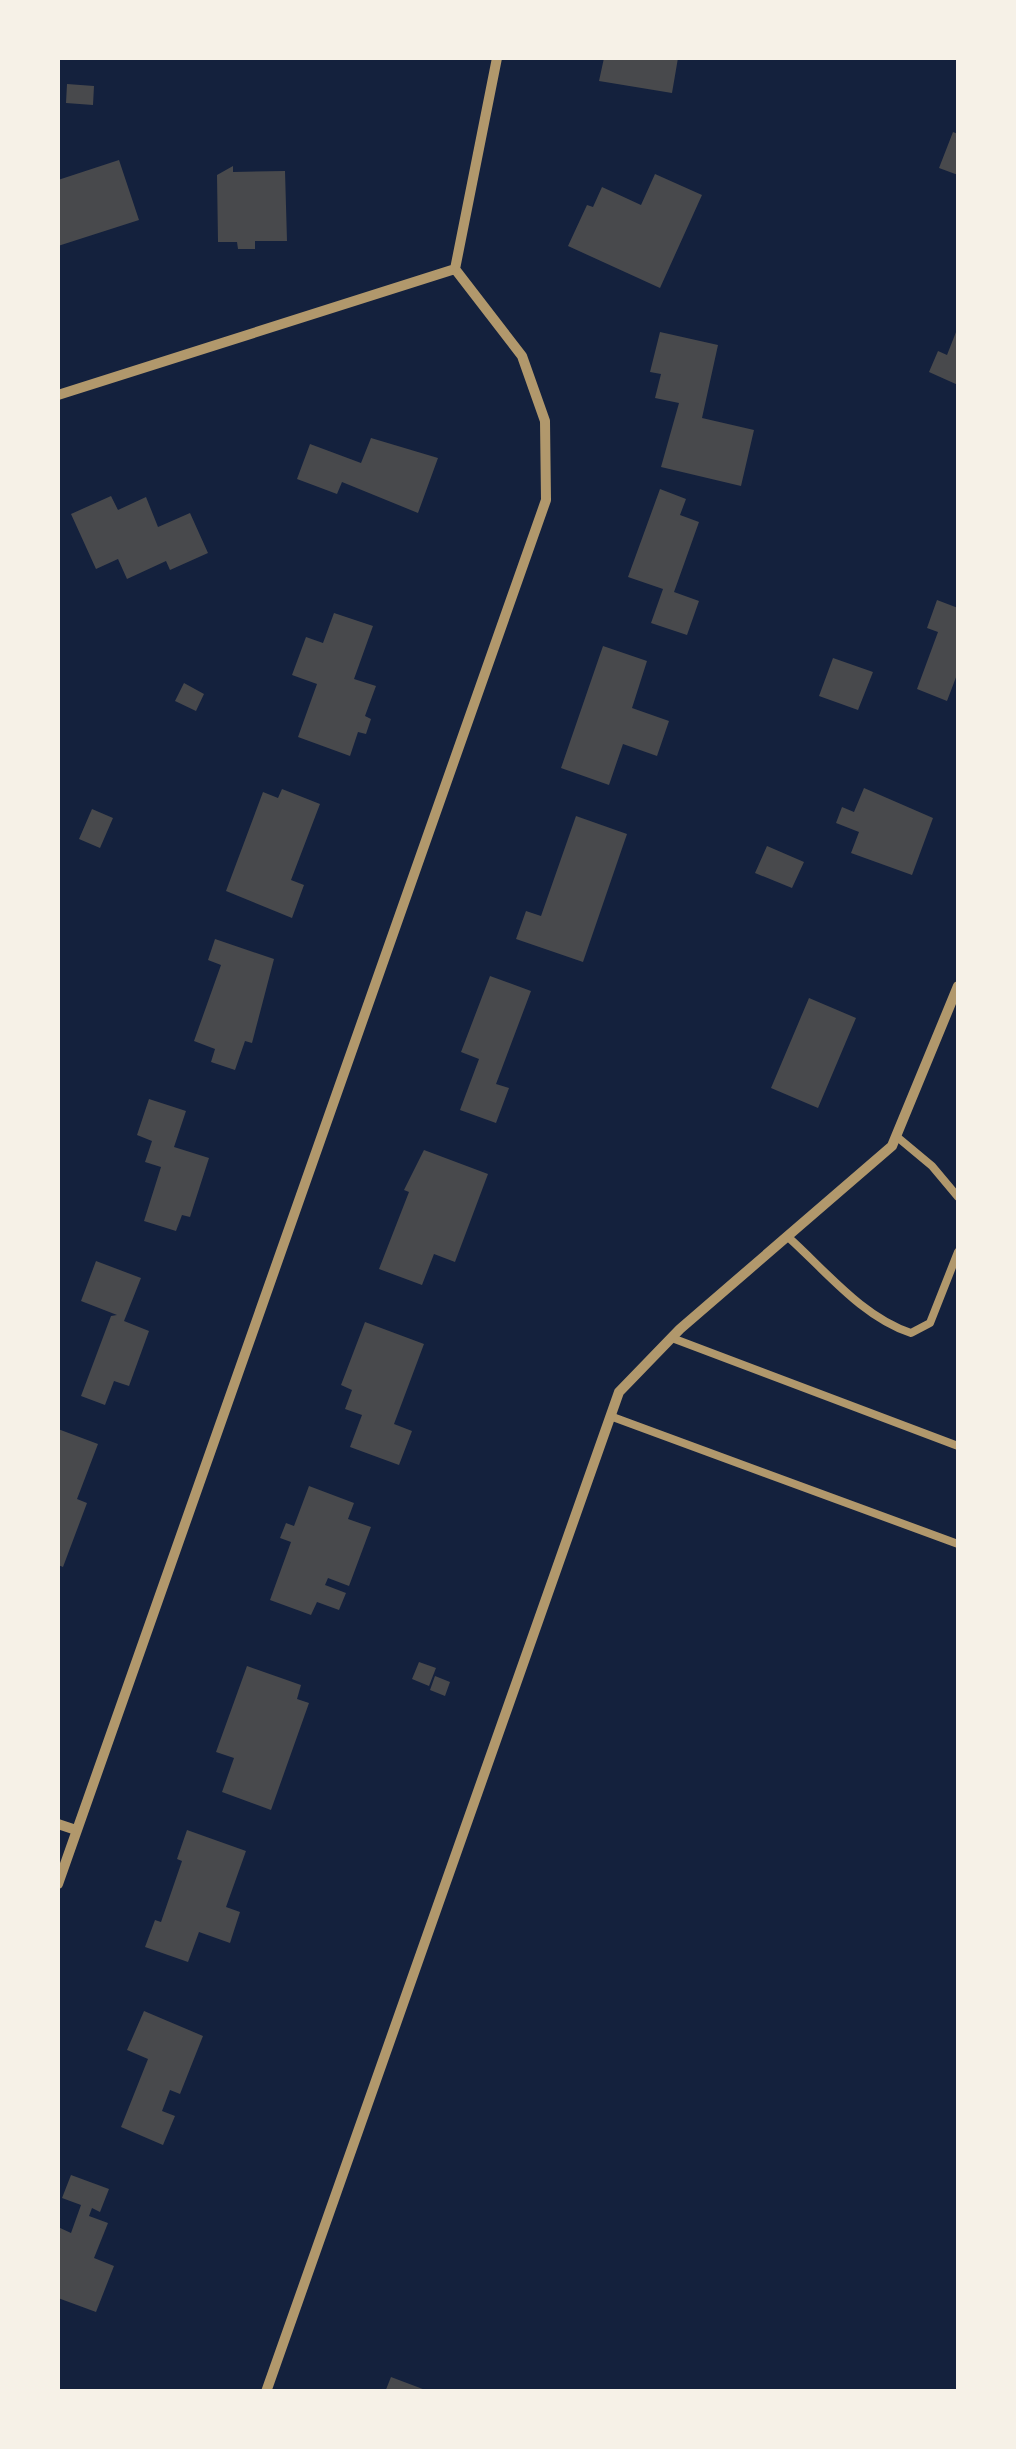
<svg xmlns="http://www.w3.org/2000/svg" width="1016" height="2449" font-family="Poppins,sans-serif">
<rect width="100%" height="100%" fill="#14213d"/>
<path fill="#48494c" d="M604 58H678L672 93 599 81Z
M67 84 94 86 93 105 66 103Z
M953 132 958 134V175L939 168Z
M119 160 139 220 58 246V180Z
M233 166V172L285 171 287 241H255V249H238L237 242H218L217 175Z
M655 174 702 195 660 288 568 246 587 205 593 207 602 187 641 205Z
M958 327V385L929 372 938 351 947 355Z
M660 332 718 345 702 418 754 430 741 486 661 467 679 403 655 398 661 374 650 372Z
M371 438 438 458 418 513 342 482 337 494 297 479 310 444 361 463Z
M660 489 686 499 680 515 699 522 674 592 699 601 687 635 651 623 663 589 628 577Z
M111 496 118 510 146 497 158 527 190 513 208 553 170 570 166 561 127 579 118 559 96 569 71 514Z
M937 600 958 608V672L947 701 917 689 938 632 927 628Z
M334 613 373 626 354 679 376 686 365 716 371 719 366 734 358 732 350 756 298 737 317 684 292 675 306 637 323 643Z
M603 646 647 661 632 708 669 721 657 756 623 744 609 785 561 768Z
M833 658 873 672 858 710 819 696Z
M184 683 204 694 196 711 175 701Z
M864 788 933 818 912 875 851 853 859 832 836 823 842 807 854 812Z
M282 789 320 804 291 880 304 885 292 918 226 891 263 792 278 798Z
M92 809 113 818 100 848 79 839Z
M576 816 627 834 583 962 516 939 526 911 541 916Z
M767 846 804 862 792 888 755 873Z
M215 939 274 959 252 1043 245 1041 235 1070 211 1062 215 1049 194 1041 221 965 208 960Z
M490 976 531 991 496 1084 509 1088 496 1123 460 1110 479 1059 461 1052Z
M809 998 856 1018 818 1108 771 1088Z
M149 1099 186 1111 174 1147 209 1158 190 1217 182 1215 176 1231 144 1221 161 1167 145 1162 152 1141 137 1135Z
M424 1150 488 1174 455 1262 434 1254 422 1285 379 1269 409 1192 404 1190Z
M96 1261 141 1278 124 1321 149 1331 129 1386 114 1381 105 1405 81 1396 111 1316 117 1315 81 1301Z
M365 1322 424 1344 394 1424 412 1431 399 1465 350 1447 362 1415 345 1409 352 1390 341 1385Z
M58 1429 98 1444 77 1499 87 1503 63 1567 58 1565Z
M309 1486 354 1503 348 1519 371 1527 349 1586 328 1578 325 1585 346 1593 339 1610 317 1602 311 1615 270 1600 291 1542 280 1538 286 1523 294 1526Z
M419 1662 436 1668 429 1686 412 1679Z
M247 1666 301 1685 297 1699 309 1703 271 1810 222 1792 234 1758 216 1752Z
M435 1676 450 1682 445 1696 430 1690Z
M187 1830 246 1851 226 1907 240 1912 230 1943 199 1932 188 1962 145 1947 155 1920 161 1922 182 1861 177 1859Z
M144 2011 203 2036 180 2094 170 2090 162 2111 175 2116 163 2145 121 2127 148 2059 127 2050Z
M71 2175 109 2189 100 2212 92 2208 89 2216 108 2223 94 2258 114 2266 96 2312 58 2298V2227L71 2233 81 2205 62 2198Z
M391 2377 428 2391V2392H385Z"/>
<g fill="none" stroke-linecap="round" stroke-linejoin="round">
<path stroke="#b1986c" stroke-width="8" d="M896 1136 932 1166 958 1197
M788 1237C825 1270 862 1317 911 1333L930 1323 958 1252
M672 1338 958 1446
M610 1416 958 1544"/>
<path stroke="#b1986c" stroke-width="10" d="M58 395 455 269
M58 1824 76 1830
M58 1884 546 500 545 421 522 356 455 269 497 58
M266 2392 619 1392 680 1329 892 1146 958 986"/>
</g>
<rect width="1016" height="2449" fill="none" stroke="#f6f1e7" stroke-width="120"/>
</svg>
